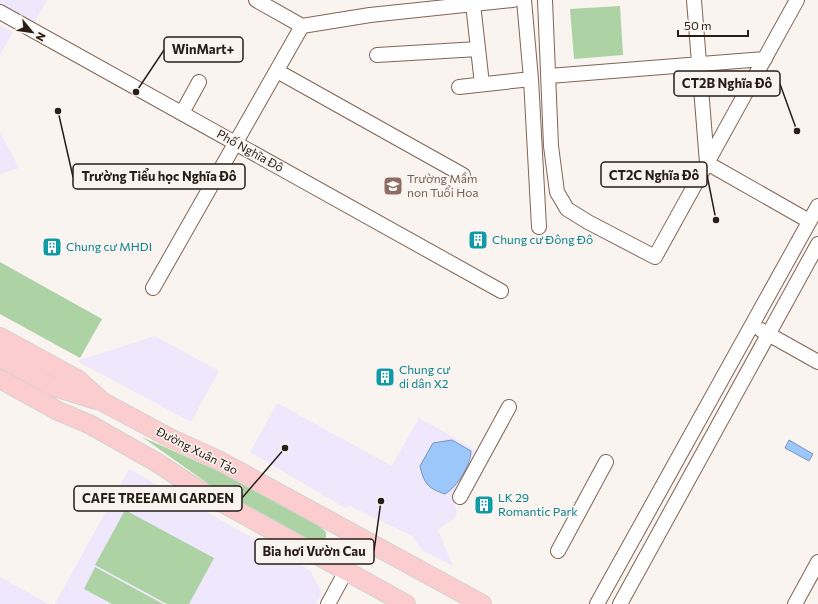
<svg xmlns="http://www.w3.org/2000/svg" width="818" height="604" font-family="Commissioner,sans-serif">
<rect width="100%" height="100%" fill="#faf4f0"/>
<path fill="#efe7fc" d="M0 0H47L34 23 0 4Z
M0 25 13 32 0 55Z
M0 132 19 168 0 174Z
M155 336 219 371 191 422 77 361Z
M277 403 392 466 419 418 480 452 454 499 457 516 438 530 453 566 422 550 412 536 350 506 345 508 250 452Z
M129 469 310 570 322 593 316 604H55Z
M0 577 49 604H0Z"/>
<path fill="#add2a4" d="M620 6 623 55 574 59 570 9Z
M0 262 102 319 80 358 0 314Z
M142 437 218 471 317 524 326 532V537C321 544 317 544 310 540L210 485Z
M125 510 214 558 189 604H167L95 565Z
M95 567 163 604H112L84 589Z"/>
<path fill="#9bc7fb" stroke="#7894b7" d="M452 440 471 451C471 465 457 487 445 494 427 488 424 483 420 466L433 443Z
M789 440 813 454 809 461 785 448Z"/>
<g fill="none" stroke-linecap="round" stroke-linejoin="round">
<defs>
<path id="minor" d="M256 0 302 26 370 15 513 0
M524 0 531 79
M545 0 551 146 557 192 567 209 588 222 655 257 797 0
M694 0 707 163 809 221
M473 4 482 84
M0 12 501 291
M377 55 478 49
M277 71 463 175
M549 76 765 59
M459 87 531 79 539 227
M182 113 199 82
M153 288 302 26
M761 330 818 362
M460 497 509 407
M558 551 606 462
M328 604 346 571
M597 604 818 206
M620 604 818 244
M795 604 818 562"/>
<path id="major" d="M0 337 77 379 103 402 170 438 218 460 482 604
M0 357 51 386 96 400
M0 379 58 411 89 424 156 462 199 490 406 604"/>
</defs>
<use href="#minor" stroke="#806454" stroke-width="16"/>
<use href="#major" stroke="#d4d2d1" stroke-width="20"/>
<use href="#minor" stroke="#fff" stroke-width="14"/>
<use href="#major" stroke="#fccdce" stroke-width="18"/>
</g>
<defs>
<symbol id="school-square" viewBox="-11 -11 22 22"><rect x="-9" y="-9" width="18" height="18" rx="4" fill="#8d6e63" stroke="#faf4f0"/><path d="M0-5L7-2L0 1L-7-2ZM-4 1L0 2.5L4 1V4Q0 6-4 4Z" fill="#fff"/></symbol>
<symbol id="building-square" viewBox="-11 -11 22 22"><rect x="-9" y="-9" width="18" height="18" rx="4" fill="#0f9aa8" stroke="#faf4f0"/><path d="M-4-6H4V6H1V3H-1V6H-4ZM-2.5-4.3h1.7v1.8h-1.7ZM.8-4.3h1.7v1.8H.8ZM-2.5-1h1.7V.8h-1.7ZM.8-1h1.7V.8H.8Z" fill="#fff"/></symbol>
</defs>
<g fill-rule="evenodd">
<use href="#school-square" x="382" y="175" width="22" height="22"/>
<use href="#building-square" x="467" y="229" width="22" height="22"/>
<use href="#building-square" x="41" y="236" width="22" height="22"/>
<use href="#building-square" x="374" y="366" width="22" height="22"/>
<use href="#building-square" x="473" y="494" width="22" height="22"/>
</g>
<g text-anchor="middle" stroke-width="3" stroke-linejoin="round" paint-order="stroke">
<g font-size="12" fill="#281d17" stroke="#faf4f0">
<text transform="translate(250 151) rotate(29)" y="4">Phố Nghĩa Đô</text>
<text transform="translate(197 451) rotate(27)" y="4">Đường Xuân Tảo</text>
</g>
<g font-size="12" fill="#785e54" stroke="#faf4f0" text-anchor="start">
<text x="407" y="183">Trường Mầm<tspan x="407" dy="14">non Tuổi Hoa</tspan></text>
</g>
<g font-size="12" fill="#0d838f" stroke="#faf4f0" text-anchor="start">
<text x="492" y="244">Chung cư Đông Đô</text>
<text x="66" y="251">Chung cư MHDI</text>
<text x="399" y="374">Chung cư<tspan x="399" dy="14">di dân X2</tspan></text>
<text x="498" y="502">LK 29<tspan x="498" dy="14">Romantic Park</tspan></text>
</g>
</g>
<path fill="none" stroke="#281d17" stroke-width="1.5" d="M136 92L164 50M797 131L780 84M716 220L707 175M58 111L73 177M285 448L242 498M381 501L374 551"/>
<g fill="#281d17" stroke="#faf4f0" stroke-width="1.5">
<circle cx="136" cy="92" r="4"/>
<circle cx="797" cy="131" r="4"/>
<circle cx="716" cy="220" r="4"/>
<circle cx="58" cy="111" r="4"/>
<circle cx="285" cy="448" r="4"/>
<circle cx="381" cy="501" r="4"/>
</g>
<g fill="#faf4f0" stroke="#281d17" stroke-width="1.5">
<rect x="164" y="37" width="79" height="25" rx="4"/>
<rect x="674" y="71" width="106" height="25" rx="4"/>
<rect x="601" y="162" width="106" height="25" rx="4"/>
<rect x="73" y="164" width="172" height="25" rx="4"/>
<rect x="74" y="486" width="168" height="25" rx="4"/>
<rect x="255" y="539" width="119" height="25" rx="4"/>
</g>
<g font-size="13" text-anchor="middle" font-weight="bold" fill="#281d17">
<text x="203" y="54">WinMart+</text>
<text x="727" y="88">CT2B Nghĩa Đô</text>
<text x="654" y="180">CT2C Nghĩa Đô</text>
<text x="159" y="181">Trường Tiểu học Nghĩa Đô</text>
<text x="158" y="503">CAFE TREEAMI GARDEN</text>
<text x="314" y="556">Bia hơi Vườn Cau</text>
</g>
<g transform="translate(32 32) rotate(119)" stroke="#faf4f0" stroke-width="3" paint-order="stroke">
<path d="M0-3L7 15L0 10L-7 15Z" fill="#281d17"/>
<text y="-6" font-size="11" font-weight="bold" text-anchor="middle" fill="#281d17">N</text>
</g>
<path d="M678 30v6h70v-6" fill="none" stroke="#281d17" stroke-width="2"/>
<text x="684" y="30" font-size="12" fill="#281d17" stroke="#faf4f0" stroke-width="3" paint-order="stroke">50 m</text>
</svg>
